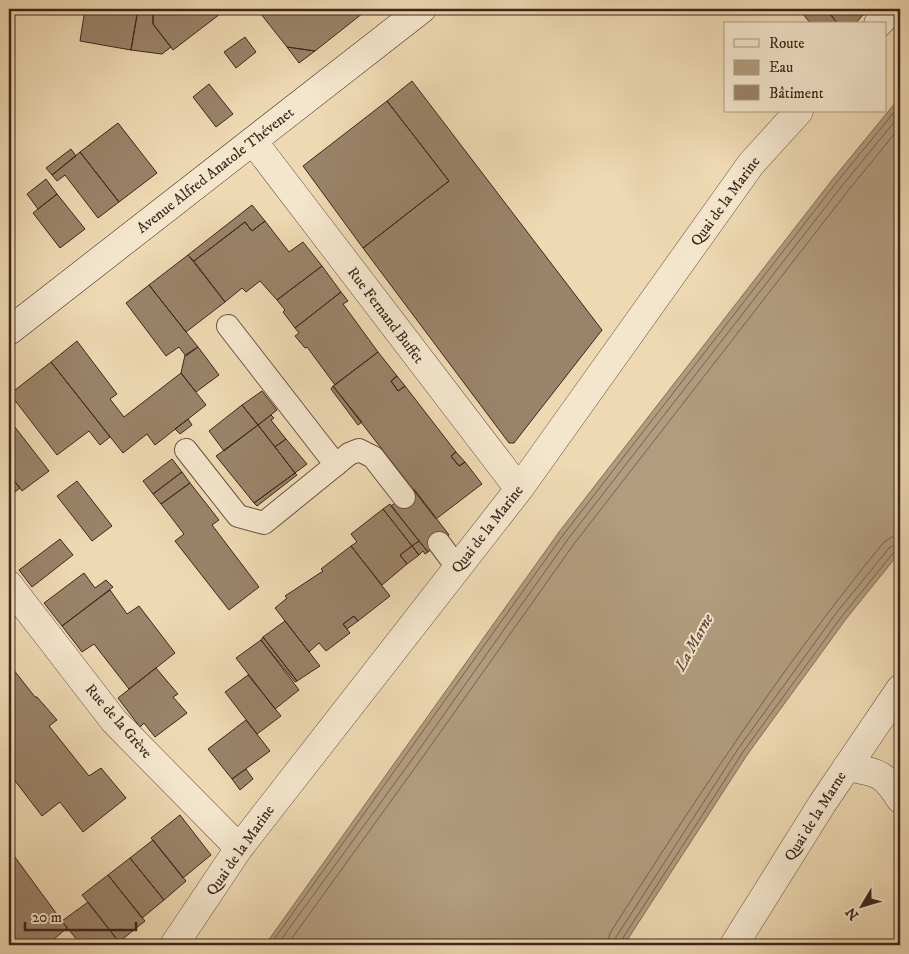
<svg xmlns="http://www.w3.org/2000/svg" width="909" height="954" font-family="'IM FELL DW Pica',serif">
<rect width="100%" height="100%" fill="#eed9b2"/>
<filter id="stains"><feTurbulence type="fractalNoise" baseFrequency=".004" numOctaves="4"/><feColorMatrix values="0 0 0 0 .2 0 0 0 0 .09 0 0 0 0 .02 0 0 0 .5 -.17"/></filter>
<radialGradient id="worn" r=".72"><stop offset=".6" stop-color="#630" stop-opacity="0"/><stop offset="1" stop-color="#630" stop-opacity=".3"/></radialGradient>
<path fill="#b29c7f" stroke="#846c57" d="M900 97V552L846 619 747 755 624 945H265L559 532 832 180Z"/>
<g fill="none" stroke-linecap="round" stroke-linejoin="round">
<path stroke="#78604e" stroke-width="1" d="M270 945 563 535 836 183 900 105
M277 945 416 754 568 539 841 187 900 115
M287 945 422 758 574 544 847 192 900 127
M607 945 610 933C696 799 782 666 884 542L892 537 900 536
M614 945 616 937 738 749 837 612 890 547 900 543
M621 945V941L743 752 842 616 894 552 900 550"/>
</g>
<path fill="#9a836a" stroke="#3e251c" d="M9 9H14L10 30H9Z
M85 9H138L131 50 80 41Z
M138 9H157L153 11V24L171 47 162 54 131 50Z
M157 9H222L224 11 173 50 153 24V11Z
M257 9H360L363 13 315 51 287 47Z
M799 9H826L838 24H811Z
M826 9H868L855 24H838Z
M245 37 256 52 236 68 224 52Z
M287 47 315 51 299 63Z
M412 81 602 330 514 443H509L363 248 449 181 387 101Z
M209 84 233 114 216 127 193 97Z
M387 101 449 181 363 248 303 166Z
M118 123 157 173 119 202 80 152Z
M71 149 76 156 52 175 46 168Z
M80 152 119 202 98 218 65 175 57 181 52 175Z
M46 179 57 194 38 209 27 194Z
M57 194 85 229 60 248 33 213Z
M252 205 265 221 252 231 245 222 194 261 188 255Z
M265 221 289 252 303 242 322 266 277 300 260 281 246 292 242 288 225 302 194 261 245 222 252 231Z
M188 255 225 302 186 332 149 285Z
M322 266 341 292 295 328 283 312 285 310 277 300Z
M149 285 198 347 186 356 179 347 166 356 126 303Z
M341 292 348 301 343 304 378 352 335 385 307 347 305 348 295 336 299 333 295 328Z
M77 341 117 394 110 399 124 417 181 373 206 405 155 445 147 434 123 453 51 362Z
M198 347 219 375 196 392 181 373 185 355Z
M378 352 397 376 391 381 398 391 405 386 456 452 451 456 459 466 465 462 482 484 436 519 333 386Z
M51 362 110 437 100 445 89 431 57 455 10 394Z
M397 376 405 386 398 391 391 381Z
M333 386 362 422 358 425 331 389Z
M262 391 277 410 258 425 242 405Z
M242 405 258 425 224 451 209 431Z
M271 415 274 418 271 420 286 439 275 447 258 425Z
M188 419 192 425 180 434 175 429Z
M11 422 49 471 22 491 9 474V424Z
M258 425 295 473 254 503 216 456Z
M286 439 307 464 295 473 275 447Z
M456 452 465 462 459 466 451 456Z
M172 459 182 472 153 494 143 481Z
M182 472 190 483 161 504 153 494Z
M295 473 297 475 257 506 254 503Z
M9 474 20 488 11 495 9 492Z
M77 481 112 526 92 541 57 496Z
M190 483 219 520 212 525 259 587 229 610 175 541 184 534 161 504Z
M414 489 449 535 428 552 391 506Z
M390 504 419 541 412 546 383 509Z
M383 509 412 546 400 555 407 564 382 585 351 546 357 542 351 534Z
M60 539 73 555 32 587 19 570Z
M419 541 428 552 425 554 423 551 419 555 412 546Z
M351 546 390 596 358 621 354 616 343 624 350 633 326 651 319 643 309 652 275 608 287 598 285 596 323 571 321 569Z
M412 546 419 555 407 564 400 555Z
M84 573 95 588 106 580 113 587 62 626 44 603Z
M110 590 127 614 139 606 175 653 129 689 94 644 82 652 62 626Z
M354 616 358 621 347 629 343 624Z
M285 621 320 666 297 681 263 637Z
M263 637 297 681 295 682 261 640Z
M261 640 299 690 275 709 236 658Z
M9 664 35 697H37L57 720 49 726 89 776 101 768 126 798 83 832 60 802 42 816 9 773Z
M156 668 178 694 173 697 187 713 155 737 144 723 140 727 118 698Z
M248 675 281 716 257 734 225 692Z
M246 720 270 751 232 779 208 749Z
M246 769 253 779 240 790 232 779Z
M180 815 211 855 183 878 151 838Z
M153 840 186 881 164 900 130 858Z
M9 849 67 928 47 945H19L9 931Z
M130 858 164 900 142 918 108 875Z
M108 875 145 921 119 942 82 895Z
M88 902 119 942 114 945H81L62 921Z"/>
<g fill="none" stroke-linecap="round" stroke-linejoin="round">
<defs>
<path id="service" d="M228 326 336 465
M186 450 238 516 264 523 349 454 359 450 373 457 404 497
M439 543 457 567"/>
<path id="minor" d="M878 24 892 9
M253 141 519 489
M9 585 114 721 239 848
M847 767C877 773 883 771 900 799
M174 945 239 848 519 489 751 164 799 111"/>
<path id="tertiary" d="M734 945 822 804 900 689"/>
<path id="secondary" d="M9 331 422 9"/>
</defs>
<use href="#service" stroke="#6a5242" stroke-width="24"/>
<use href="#minor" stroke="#6a5242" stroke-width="29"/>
<use href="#tertiary" stroke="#6a5242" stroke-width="29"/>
<use href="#secondary" stroke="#3e251c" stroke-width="29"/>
<use href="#service" stroke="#f4e6cd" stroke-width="22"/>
<use href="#minor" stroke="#f4e6cd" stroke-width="28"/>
<use href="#tertiary" stroke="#f4e6cd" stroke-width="28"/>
<use href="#secondary" stroke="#f4e6cd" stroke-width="28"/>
</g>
<g text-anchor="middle" stroke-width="4" stroke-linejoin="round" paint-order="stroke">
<g font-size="15" fill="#3e251c" stroke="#f4e6cd">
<text transform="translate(215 170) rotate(-38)" y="5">Avenue Alfred Anatole Thévenet</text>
<text transform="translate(725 201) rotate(-54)" y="5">Quai de la Marine</text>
<text transform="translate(386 315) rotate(53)" y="5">Rue Fernand Buffet</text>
<text transform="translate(487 529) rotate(-52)" y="5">Quai de la Marine</text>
<text transform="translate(119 721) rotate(49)" y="5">Rue de la Grève</text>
<text transform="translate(815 816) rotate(-58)" y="5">Quai de la Marne</text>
<text transform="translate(240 850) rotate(-55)" y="5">Quai de la Marine</text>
</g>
<g font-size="16" font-style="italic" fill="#61493a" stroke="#f4e6cd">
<text transform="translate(693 642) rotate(-61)" y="6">La Marne</text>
</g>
</g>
<rect width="909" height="954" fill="none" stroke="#eed9b2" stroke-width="30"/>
<rect x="10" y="10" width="889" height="934" fill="none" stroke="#3e251c" stroke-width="2.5"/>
<rect x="15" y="15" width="879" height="924" fill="none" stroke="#3e251c"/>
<rect x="724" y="22" width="162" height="90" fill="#f4e6cd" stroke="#ab9986"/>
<rect x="734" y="39" width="25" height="8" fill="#f4e6cd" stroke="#ab9986"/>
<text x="769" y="48" font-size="15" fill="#3e251c">Route</text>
<rect x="734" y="60" width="25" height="15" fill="#b29c7f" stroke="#ab9986"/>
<text x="769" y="72" font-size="15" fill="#3e251c">Eau</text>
<rect x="734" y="85" width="25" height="15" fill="#9a836a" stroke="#ab9986"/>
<text x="769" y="98" font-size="15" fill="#3e251c">Bâtiment</text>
<g transform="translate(862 906) rotate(232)" stroke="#f4e6cd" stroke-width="4" paint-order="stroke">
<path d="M0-4L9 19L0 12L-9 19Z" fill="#3e251c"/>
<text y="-8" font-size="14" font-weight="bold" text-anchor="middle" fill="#3e251c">N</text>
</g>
<path d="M25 922v8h111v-8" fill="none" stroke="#3e251c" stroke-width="2.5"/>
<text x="32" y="922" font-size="15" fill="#3e251c" stroke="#f4e6cd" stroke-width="4" paint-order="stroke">20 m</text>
<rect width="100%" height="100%" filter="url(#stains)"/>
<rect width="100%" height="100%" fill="url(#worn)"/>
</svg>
